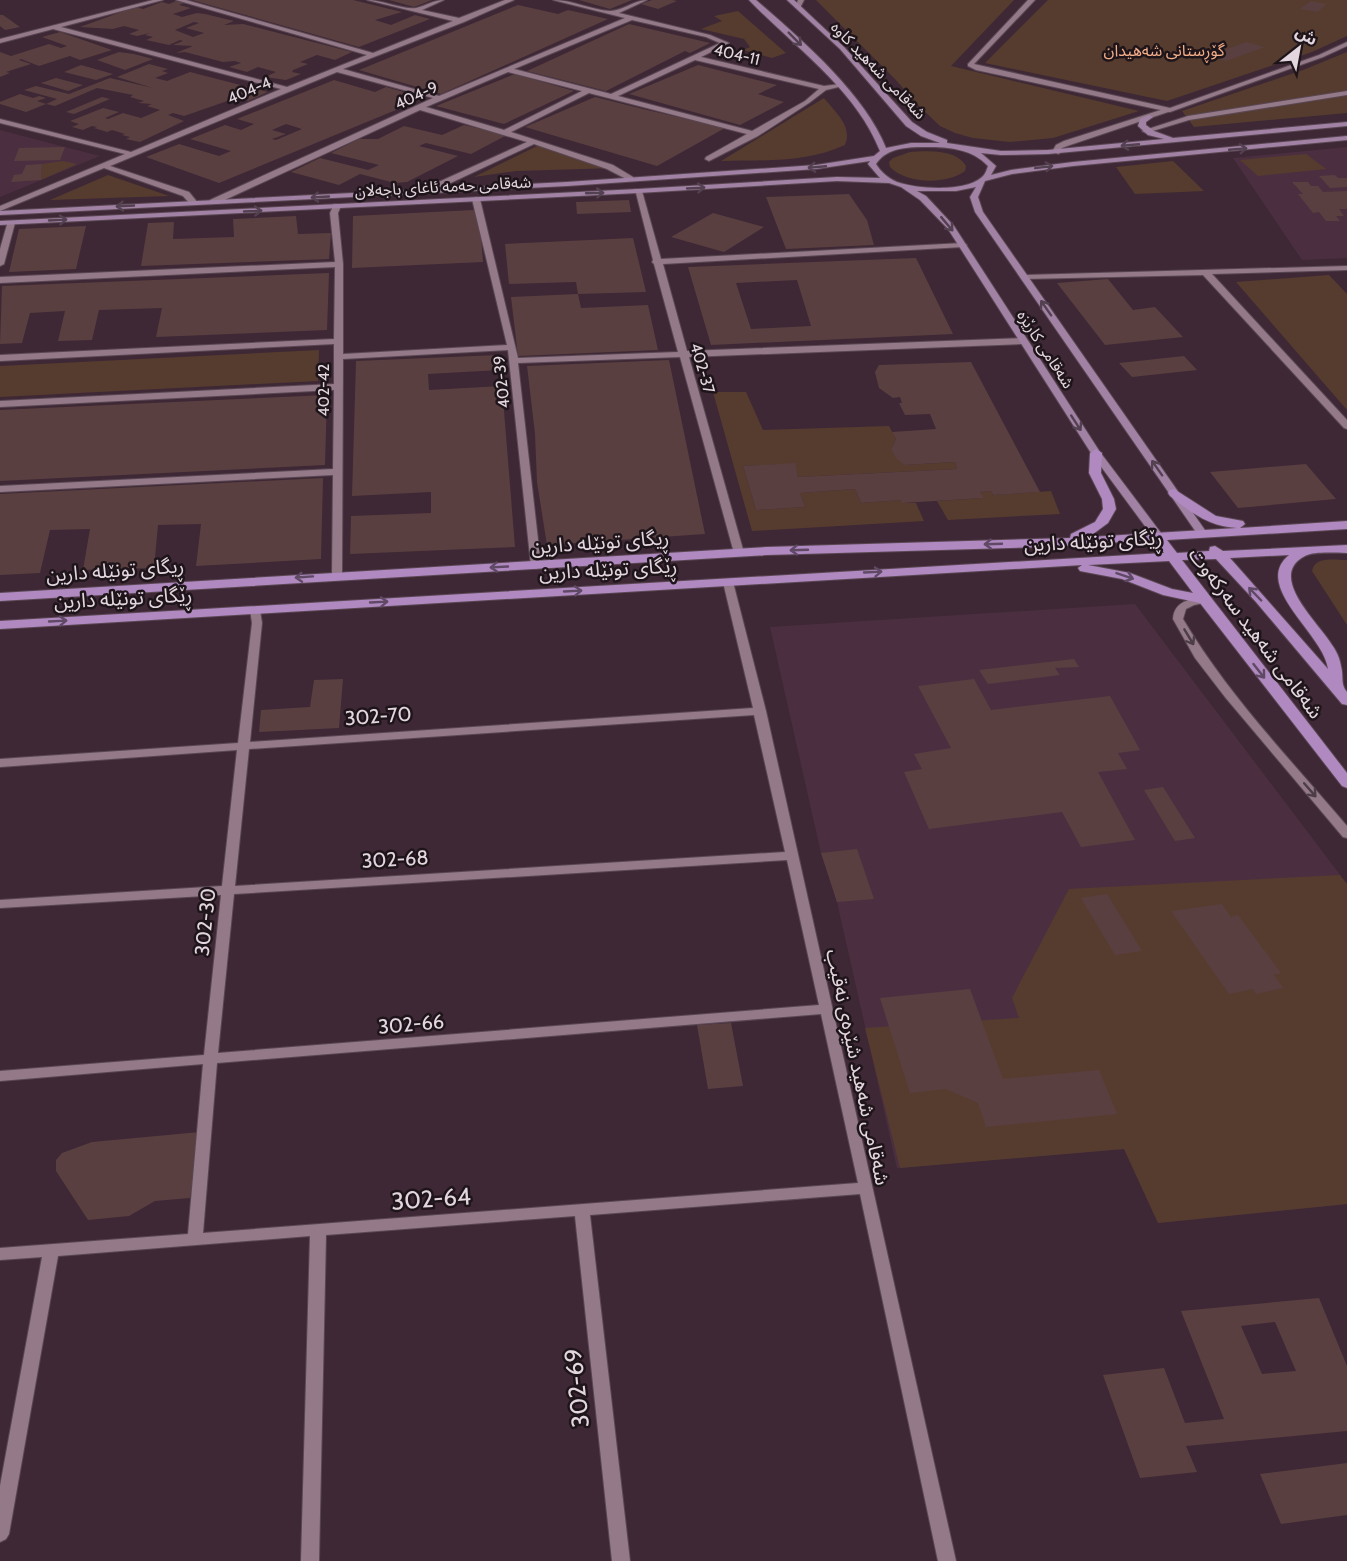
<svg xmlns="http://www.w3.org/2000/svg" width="1347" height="1561" font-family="Cabin,'Noto Sans Arabic',sans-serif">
<rect width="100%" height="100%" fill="#3e2835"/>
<path fill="#4b2f40" d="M0 130 65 147 100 156 0 197Z
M1347 147V258L1302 260 1233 158Z
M1135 604 1347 884V1204L1158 1223 1124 1149 897 1168 837 902 821 853 770 627Z"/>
<path fill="#563c2f" d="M816 0H1014L951 66 1139 111 1053 138 1010 142 973 138 955 133 940 126 918 105 895 79Z
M1048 0H1347V36L1312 52 1167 101 985 63Z
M738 11 786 53 772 58 743 50 750 47 744 39 701 29 722 21 714 16Z
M1347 52V113L1194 127 1182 111 1303 70Z
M824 98C835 112 853 126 845 145 806 163 762 160 721 161Z
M539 145 616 168 516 171 474 177Z
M910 152C927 151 956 149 966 166L965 171C946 185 906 184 890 167L889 162 893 158Z
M1306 154 1326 169 1258 176 1240 160Z
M63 161 77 164 41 180 42 164Z
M1173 161 1204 191 1135 194 1116 167Z
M108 175 169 196 50 200Z
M1329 275 1347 294V410L1236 282Z
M319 350 318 381 0 397V366Z
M713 392H746L763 430 889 426 896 439 891 449 904 465 955 462 957 469 798 477 794 464 743 466 756 510 805 507 800 493 855 489 861 503 901 500 903 503H916L924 521 752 531Z
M991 491 993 495 1051 491 1060 514 948 520 937 501 983 498 980 492Z
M1347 560V625L1312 571C1315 556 1334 560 1347 560Z
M1340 875 1347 884V1204L1158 1223 1124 1149 900 1168 865 1028 1019 1018 1012 998 1069 889Z"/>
<path fill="#5a3f40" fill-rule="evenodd" d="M192 0H353L402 12 375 20 391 25 415 15 430 19 359 47Z
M389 0H432L414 7Z
M579 0H632L610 9Z
M652 0H672L677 1 658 9 641 4Z
M176 1 184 3 179 5 191 8 173 14 182 17 178 18 197 13 205 14 234 21 224 25 243 24 352 52 335 60 317 55 300 62 308 64 293 70 292 72 301 74 286 80 265 77 276 72 258 67 247 72 229 67 241 63 235 61 223 62 185 52 176 53 193 46 173 45 183 41 180 40 169 45 146 40 153 37 145 35 150 33 137 36 129 34 139 30 124 26 113 29 80 27 135 7 143 9 162 2 169 4ZM194 22 199 23 186 28 204 33 193 37 175 30Z
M1311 1 1326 4 1318 12 1300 9Z
M518 5 558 14 568 10 608 19 441 94 359 70Z
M0 15H3L20 27 5 30 0 26Z
M629 24 710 43 690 53 685 51 606 91 527 71Z
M60 32 112 50 80 60 70 56 39 66 21 59 19 60 31 64 6 72 10 73 0 77V52L11 56 49 44 61 48 67 46 42 37Z
M1246 42 1265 47 1226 61 1209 56Z
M119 52 134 54 153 59 125 70 97 60Z
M149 64 168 69 162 71 168 73 155 78 167 81 190 72 268 92 248 101 236 98 184 116 173 113 168 115 184 121 140 142 126 139 130 137 122 135 125 134 112 130 107 132 94 128 97 127 92 126 83 130 72 127 79 124 70 121 103 108 119 112 105 118 108 119 123 113 141 118 160 110 147 106 152 104 138 103 144 101 130 97 133 95 97 88 55 106 46 104 57 99 24 90 36 86 69 94 110 78 153 88 117 77Z
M81 65 113 74 96 80 64 72Z
M698 65 777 85 758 94 784 102 740 125 629 94Z
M515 74 574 91 504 124 436 106Z
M56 78 83 85 68 91 41 83Z
M334 80 375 92 386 87 425 98 219 183 146 157 179 144 219 156 231 151 190 139 225 125 241 130 254 124 237 119ZM286 124 302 129 276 140 272 139 286 134 272 130Z
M20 94 33 98 39 96 46 98 37 101 46 104 26 112 0 104V102Z
M102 97 110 99 74 114 66 112Z
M595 97 643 109 725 128 657 166 525 127Z
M464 125 507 135 471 154 426 143 419 146 458 156 407 182 395 183 360 174 339 185 291 172 320 158 368 170 379 165 331 153 359 139H378L404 126 442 135Z
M65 147 60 160 14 161 19 148Z
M42 164 41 180 11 182 14 175 22 174 26 165Z
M1335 175 1338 178H1347V187L1330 188 1319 176Z
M1292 182H1308L1311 186H1318L1323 192 1347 191V209H1339L1344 216H1336L1340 221H1326L1319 212 1313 213 1298 194H1303Z
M849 194 867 220 874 245 786 249 766 197Z
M629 200 631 212 577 214 576 202Z
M474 210 480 223 483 262 352 268 353 216Z
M713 213 764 227 724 252 671 237Z
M296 216 298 234 331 233 329 259 141 266 148 223 174 222 173 239 234 237 233 219Z
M86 226 76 269 9 272 19 229Z
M633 238 646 292 578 294 576 282 509 284 505 244Z
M916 258 953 334 711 345 688 267ZM797 280 811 326 751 329 736 283Z
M329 273 327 330 156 337 162 308 99 310 92 340 58 341 65 311 30 313 22 343 0 344 2 286Z
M1108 279 1133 310 1155 307 1183 337 1105 345 1057 283Z
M578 294 581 308 648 305 658 350 518 356 511 297Z
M498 355 500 370 428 374 429 390 502 386 515 547 350 554 351 516 431 513V492L352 496 356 361Z
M1184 356 1197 370 1132 377 1119 363Z
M669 360 705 534 547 545 537 482 535 434 527 366Z
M971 362 1040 492 993 495 991 491 980 492 984 498 902 503 901 500 861 503 855 489 800 493 805 507 756 510 743 466 795 463 798 477 957 469 955 462 904 465 896 458 891 449 896 439 892 432 936 429 930 414 905 415 899 403H902L900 397 893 398 879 388 875 372 879 365Z
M327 395 325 465 0 481V410Z
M1306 464 1336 499 1238 508 1210 472Z
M323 478 321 559 196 566 201 524 158 525 154 568 83 570 90 529 50 530 40 573 0 575V494Z
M1074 659 1079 667 1055 668 1060 675 988 684 979 670Z
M343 679 339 728 259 732 261 710 310 707 314 680Z
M974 679 991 710 1110 696 1140 750 1118 753 1127 769 1098 772 1135 840 1081 847 1062 812 929 829 904 772 922 769 914 754 951 748 918 686Z
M1163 787 1195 838 1175 841 1144 790Z
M857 849 874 899 837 902 821 853Z
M1107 894 1142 951 1115 955 1081 898Z
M1222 904 1231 917 1238 915 1281 973 1274 975 1283 988 1256 994 1253 989 1229 994 1171 911Z
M970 989 1003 1079 1099 1070 1117 1114 986 1127 978 1103 946 1089 910 1093 880 998Z
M731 1023 743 1086 708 1089 697 1025Z
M200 1132 190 1198 155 1201 129 1216 88 1220 56 1171V1160L62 1153 92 1142Z
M1319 1298 1347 1366V1431L1186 1446 1197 1472 1140 1478 1103 1375 1164 1368 1185 1423 1224 1419 1181 1311ZM1275 1322 1296 1371 1262 1374 1241 1326Z
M1347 1463V1515L1281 1524 1260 1474Z"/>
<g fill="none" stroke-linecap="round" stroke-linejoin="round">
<defs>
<path id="pedestrian" d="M1347 91V95L1189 120 1146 133 1142 131 1188 116Z"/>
<path id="minor" d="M153 0H163L61 27 287 87 367 55 176 0H186L373 53 453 21 367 0C381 0 405 10 416 8 426 6 433 0 444 0L422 10 459 18 505 0H514L464 22 343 69 439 96 625 18 553 0C573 0 591 10 610 11 623 11 634 0 647 0L619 13 710 35 729 43 701 57 824 86 840 84 843 86 826 90 809 103 758 136 709 161 705 159 706 157 747 134 589 93 511 132 613 165 633 177V181H630L607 169 534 144 427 194H421V190L527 142 420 110 216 204H210V200L433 98 337 72 110 166 189 192 198 203 197 205H191L183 196 104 168 0 211V206L125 154 0 123V119L131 152 281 89 53 29 0 43V39ZM632 20 706 37 720 43 611 94 514 69ZM695 60 819 89 805 101 752 131 618 96ZM508 72 582 91 504 130 426 107Z
M1028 0H1035L974 64 1170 108 1319 55 1347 42V46L1323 57 1170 112 976 70 968 66V64Z
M635 189 642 191 661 259 963 243 967 245 963 247 663 264 687 351 1022 338 1026 341 1022 344 689 357 744 553 739 556 734 553 680 357 518 363 541 566 536 569 531 566 508 350 343 359 342 575 341 577H333L332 575 333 475 0 492V486L333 469 334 390 0 407V401L334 384V344L0 361V355L334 339 335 267 0 283V277L335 262 330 213 334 204H337L341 206 338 213 343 264V354L507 345 472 199 476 197 480 199 518 358 678 352 654 264 652 262 653 260Z
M8 221 15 223 4 264 0 266V249Z
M1347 266V270L1212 274 1347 420V429L1344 428 1203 275 1025 279 1021 277 1025 275Z
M728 579 733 582 766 711 956 1561H938L860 1194 590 1215 630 1561H612L575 1216 326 1235 319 1561H301L310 1236 58 1256 9 1534 6 1539 0 1542V1486L42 1257 0 1260V1248L188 1234 203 1064 0 1081V1071L204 1055 221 895 0 908V900L222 886 237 750 0 767V759L238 743 252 623 250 610 255 607 260 610 262 623 250 742 753 708 723 582ZM754 715 785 852 235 886 249 749ZM787 860 819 1005 218 1053 234 894ZM821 1014 858 1183 203 1233 217 1063Z
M1205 597 1210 600 1209 602 1194 605 1186 609 1183 619C1228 695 1290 759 1347 826V838L1343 837 1225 697 1195 658 1173 619C1174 601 1190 599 1205 597Z"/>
<path id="tertiary" d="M798 0H804L800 8 798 9 795 7Z
M1167 108 1174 110 1070 145 1062 148 1059 154 1052 152 1056 145 1064 141Z"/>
<path id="secondary" d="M749 0H756C800 38 865 94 886 148L911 143H940L921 136 906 126 840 49 787 0H794L844 47 912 122 927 132 947 140V143L1001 151 1048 150 1164 139 1148 135 1138 126 1140 119 1149 115 1153 117 1146 122V125L1154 131 1173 138 1347 122V126L1048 154 1001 155 981 153 996 166 991 175 1011 170 1073 162 1347 136V140L1073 166 1012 174 985 181 978 197 983 212 1207 533 1206 535H1198L975 212 970 197 976 187 956 191H917L926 196 954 226 1100 452 1161 533V537H1153L1091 453 948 229 920 200 901 187 889 183 837 181 638 193 0 225V221L638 189 837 177 880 178 868 164 870 161 816 169 567 186 0 215V211L567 182 816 165 874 156 880 151C855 88 794 47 749 0ZM927 147C949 147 972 149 988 166 987 169 986 172 984 175 969 193 917 189 897 182 888 178 881 172 876 164 887 147 909 147 927 147Z"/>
<path id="primary" d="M1096 449 1102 453 1101 473 1114 499 1116 509 1108 523 1089 537 1237 528C1210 527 1190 512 1170 496L1168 493 1170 490 1174 489 1216 516 1243 521 1245 524 1240 528 1347 521V529L1167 540 1177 553 1209 551 1210 547 1215 546 1223 551 1347 545V553C1335 553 1315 551 1305 556 1266 576 1319 623 1332 645 1336 650 1340 659 1341 666 1344 677 1340 684 1347 692V705L1342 704 1256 602 1216 559 1182 560 1347 773V788L1342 786 1200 603 1163 595 1122 579 1080 571 1078 568 1082 565 0 629V621L1164 553 1154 540 1046 547 767 555 0 601V593L767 547 1070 538 1071 534 1095 522 1103 509 1102 499 1089 473 1090 453ZM1289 555C1251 586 1324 634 1328 669L1230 558ZM1169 561 1193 593 1172 589 1130 573 1088 565Z"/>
</defs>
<use href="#pedestrian" stroke="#5a4753" stroke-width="2"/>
<use href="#minor" stroke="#5a4753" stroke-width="2"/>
<use href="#tertiary" stroke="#5a4753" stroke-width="2"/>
<use href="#secondary" stroke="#5a4753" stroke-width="2"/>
<use href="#primary" stroke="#5a4753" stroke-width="2"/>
<use href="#pedestrian" fill="#947a89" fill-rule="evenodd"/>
<use href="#minor" fill="#947a89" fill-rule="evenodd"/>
<use href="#tertiary" fill="#947a89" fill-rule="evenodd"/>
<use href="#secondary" fill="#a282a4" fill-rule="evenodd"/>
<use href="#primary" fill="#af89c0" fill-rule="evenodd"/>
</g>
<defs><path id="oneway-shaft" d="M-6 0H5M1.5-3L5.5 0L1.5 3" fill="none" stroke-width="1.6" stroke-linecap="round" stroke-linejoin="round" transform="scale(1.5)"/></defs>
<g stroke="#534151">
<use href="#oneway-shaft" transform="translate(795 39) rotate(45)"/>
<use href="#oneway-shaft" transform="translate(1130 145) rotate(175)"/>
<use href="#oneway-shaft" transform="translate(1238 149) rotate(-5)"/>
<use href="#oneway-shaft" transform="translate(817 167) rotate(175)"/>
<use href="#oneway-shaft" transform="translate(1044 167) rotate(-7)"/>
<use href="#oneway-shaft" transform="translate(696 188) rotate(-3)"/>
<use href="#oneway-shaft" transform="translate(595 193) rotate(-2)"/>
<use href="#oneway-shaft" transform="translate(320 197) rotate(177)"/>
<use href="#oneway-shaft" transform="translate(125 206) rotate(177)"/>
<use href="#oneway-shaft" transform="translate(253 211) rotate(-3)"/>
<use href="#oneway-shaft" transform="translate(58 220) rotate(-3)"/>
<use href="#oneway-shaft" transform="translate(947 224) rotate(50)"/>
<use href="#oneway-shaft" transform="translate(1046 308) rotate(-125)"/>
<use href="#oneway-shaft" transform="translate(1076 423) rotate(57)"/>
<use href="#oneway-shaft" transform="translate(1157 468) rotate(-125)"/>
</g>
<g stroke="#5f4965">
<use href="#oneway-shaft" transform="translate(993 544) rotate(178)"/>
<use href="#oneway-shaft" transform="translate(799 550) rotate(178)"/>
<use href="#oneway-shaft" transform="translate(499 567) rotate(177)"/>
<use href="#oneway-shaft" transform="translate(873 572) rotate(-3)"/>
<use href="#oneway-shaft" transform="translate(1125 576) rotate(19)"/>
<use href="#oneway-shaft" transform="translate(304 577) rotate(176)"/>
<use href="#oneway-shaft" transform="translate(573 591) rotate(-3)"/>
<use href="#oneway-shaft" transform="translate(1255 594) rotate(-134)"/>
<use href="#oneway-shaft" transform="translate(379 602) rotate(-3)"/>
<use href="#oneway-shaft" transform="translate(58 621) rotate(-3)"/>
<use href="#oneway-shaft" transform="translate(1259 671) rotate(52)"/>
</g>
<g stroke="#4d3d46">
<use href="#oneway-shaft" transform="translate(1189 637) rotate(59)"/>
<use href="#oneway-shaft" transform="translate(1310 790) rotate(49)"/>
</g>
<g text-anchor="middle" stroke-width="5" stroke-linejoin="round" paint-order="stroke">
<g font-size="16" fill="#f3ad89" stroke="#1e151a">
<text x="1164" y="56">گۆڕستانی شەهیدان</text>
</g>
<g font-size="16" fill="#e4d6de" stroke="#1e151a">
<text transform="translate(737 54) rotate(13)" y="6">404-11</text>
<text transform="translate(879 70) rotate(46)" y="6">شەقامی شەهید کاوە</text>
<text transform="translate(249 90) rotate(-23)" y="6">404-4</text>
<text transform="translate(416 95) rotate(-25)" y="6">404-9</text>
<text transform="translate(443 186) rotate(-3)" y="6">شەقامی حەمە ئاغای باجەلان</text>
<text transform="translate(1046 349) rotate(57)" y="6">شەقامی کارێزە</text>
<text transform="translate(703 368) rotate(74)" y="6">402-37</text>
<text transform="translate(501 382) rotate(-96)" y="6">402-39</text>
<text transform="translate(323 390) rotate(-90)" y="6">402-42</text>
</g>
<g font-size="20" fill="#e4d6de" stroke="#1e151a">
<text transform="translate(1093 541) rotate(-3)" y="7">ڕێگای تونێلە دارین</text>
<text transform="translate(600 542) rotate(-4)" y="7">ڕیگای تونێلە دارین</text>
<text transform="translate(608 569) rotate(-3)" y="7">ڕێگای تونێلە دارین</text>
<text transform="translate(115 570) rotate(-4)" y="7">ڕیگای تونێلە دارین</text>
<text transform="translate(123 598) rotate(-3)" y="7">ڕێگای تونێلە دارین</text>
<text transform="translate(1256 633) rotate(53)" y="7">شەقامی شەهید سەرکەوت</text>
<text transform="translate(378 716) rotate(-4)" y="7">302-70</text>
<text transform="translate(395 859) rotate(-3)" y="7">302-68</text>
<text transform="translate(205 922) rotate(-84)" y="7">302-30</text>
<text transform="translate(411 1024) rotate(-5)" y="7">302-66</text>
<text transform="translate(858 1067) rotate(78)" y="7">شەقامی شەهید شێرەی نەقیب</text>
</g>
<g font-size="24" fill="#e4d6de" stroke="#1e151a">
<text transform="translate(431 1199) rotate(-4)" y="8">302-64</text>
<text transform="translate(577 1388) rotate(-96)" y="8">302-69</text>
</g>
</g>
<g transform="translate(1299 48) rotate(31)" stroke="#1e151a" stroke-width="4.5" paint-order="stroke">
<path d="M0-4.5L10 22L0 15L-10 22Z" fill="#e4d6de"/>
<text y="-9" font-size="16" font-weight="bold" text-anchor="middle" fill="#e4d6de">ش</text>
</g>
</svg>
